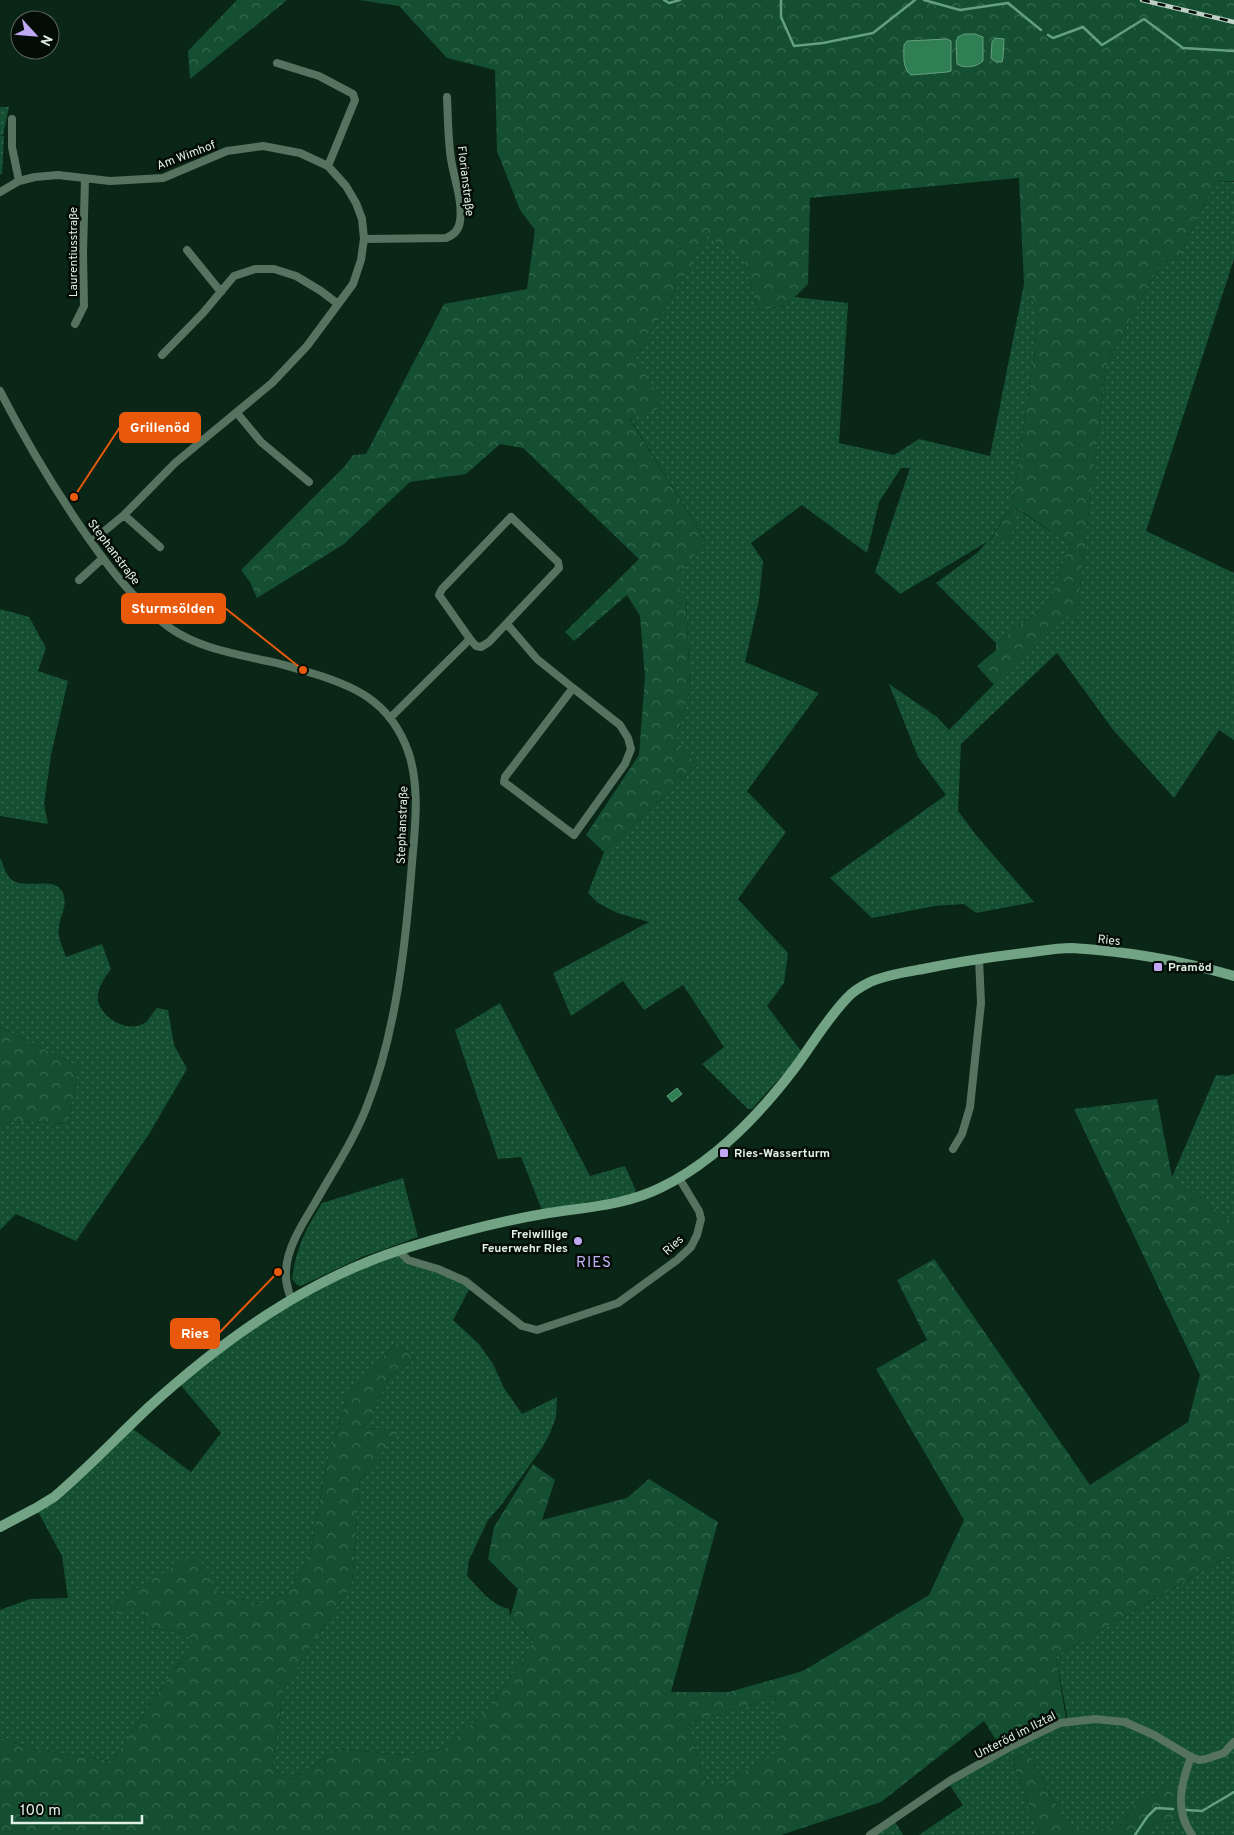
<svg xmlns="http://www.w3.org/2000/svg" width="1234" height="1835" font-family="Overpass,sans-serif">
<defs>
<pattern id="grass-dots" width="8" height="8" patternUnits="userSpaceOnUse" patternTransform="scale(1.25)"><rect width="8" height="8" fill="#134f30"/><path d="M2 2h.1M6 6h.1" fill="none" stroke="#35694e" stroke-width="1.8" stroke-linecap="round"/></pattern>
<pattern id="forest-crowns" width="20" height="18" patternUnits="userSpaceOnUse" patternTransform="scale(1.25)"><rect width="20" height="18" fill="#134f30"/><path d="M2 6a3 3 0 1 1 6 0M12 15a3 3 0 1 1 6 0" fill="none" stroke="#35694e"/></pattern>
</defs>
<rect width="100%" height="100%" fill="#0a2616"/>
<path fill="url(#grass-dots)" d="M0 107H9L3 135 0 136Z
M0 136H4L2 173 0 175Z
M1215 181 1234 182V259L1146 531 1234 573V740L1219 730 1174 798 1114 731 1057 653 961 744 958 811 976 835 1034 902 976 913 964 904 935 906 872 918 830 878 946 795 918 757 889 684 937 717 949 730 1064 613 1076 621 1106 366 1160 263 1178 259Z
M708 235 744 259 758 310 786 306 794 297 848 303 839 443 894 455 919 439 990 456 1024 284 1038 312 1034 358 1012 505 990 540H1011L1015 508 1070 544 1049 603 996 643 936 583 977 553 987 542 900 594 875 572 910 468H901L879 502 867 553 802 505 751 543 763 561 759 600 745 662 819 693 747 791 786 832 738 899 788 953 784 983 767 1006 801 1051 789 1068 752 1109H748L702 1064 724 1047 683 985 644 1010 623 981 571 1016 553 973 649 922 617 913 598 903 588 893 604 852 697 766 676 739 690 689 686 597 674 583 705 539 629 417 636 358Z
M0 609 29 617 46 648 38 671 68 681 51 755 44 804 48 824 0 816Z
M0 857C3 864 5 873 10 878 22 891 52 876 61 890 70 903 60 914 59 927 57 937 63 947 66 957L102 944 111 969C105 977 96 990 98 1001 103 1019 127 1033 145 1023 149 1020 153 1012 157 1008L168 1010 174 1045 187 1069 149 1134 76 1241 16 1214 0 1230V1125L16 1121 68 1124 79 1067 0 1027Z
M500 1003 590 1176 625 1166 636 1191 632 1195 542 1210 521 1157 498 1159 455 1030Z
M1234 1074V1223L1172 1177 1216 1075 1227 1076Z
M403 1178 418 1237 362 1257 301 1286 297 1285 292 1279C297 1246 305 1231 322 1203Z
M399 1251 403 1256 472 1284 453 1320 479 1344 493 1364 504 1388 522 1414 557 1397 556 1417 550 1433 542 1448 502 1504 488 1520 469 1560 467 1576C480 1589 491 1605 509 1609L510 1617 534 1641 490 1707 443 1750 403 1755 338 1749 292 1780 272 1767 284 1687 352 1584 360 1480 399 1430 365 1428 389 1378 414 1358 396 1343 348 1395 327 1463 309 1559 288 1592 260 1604 218 1593 144 1606 146 1627 175 1632 195 1639 112 1761 32 1749 0 1737V1610L30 1599 68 1598 62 1556 36 1508 129 1426 191 1472 221 1433 178 1382 270 1312Z
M1234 1553V1835H1147L1153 1824 1183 1819 1139 1799 1121 1825 1085 1835 1063 1817 1027 1751 1012 1760 1040 1835H919L963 1805 949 1784 951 1780 1068 1721 1056 1656Z
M775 1695 783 1750 709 1791 687 1724C716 1713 747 1708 775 1695Z
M894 1820 903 1835H870Z"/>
<path fill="url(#forest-crowns)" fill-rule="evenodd" d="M237 0H287L190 79 188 51Z
M359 0H1234V181H1215L1178 259 1160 263 1106 366 1076 622 1064 614 994 685 977 666 996 650V643L1049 603 1070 544 1016 508 1011 540 990 541 1012 505 1034 358 1038 312 1024 284 1019 178 810 198 808 284 786 306 758 310 744 260 708 236 636 358 664 407 629 418 705 539 675 583 686 597 690 689 676 739 697 766 604 852 586 835 639 755 645 677 640 616 627 595 574 641 565 632 639 559 523 448 500 444 466 474 410 482 344 544 257 598 250 582 241 570 344 467 353 455 366 454 444 304 527 289 535 230 520 210 497 151 495 70 447 58 399 6ZM995 38 1004 39 1003 58 1002 61 993 40Z
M0 1027 79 1067 68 1124 16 1121 0 1125Z
M1157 1099 1172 1177 1234 1223V1553L1056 1656 1066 1718 1001 1748 984 1721 881 1802 781 1835H0V1737L32 1749 112 1761 195 1639 175 1632 146 1627 144 1607 120 1614 109 1610 113 1602 197 1553 218 1593 260 1604 288 1592 309 1559 327 1463 348 1395 396 1343 414 1358 389 1378 365 1428 400 1430 360 1480 352 1584 284 1687 272 1767 292 1780 338 1749 403 1755 443 1750 490 1707 534 1641 510 1617 518 1589 488 1559 494 1527 533 1464 555 1480 542 1520 627 1498 649 1479 718 1522 671 1692H729L803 1671 929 1595 964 1520 876 1369 927 1340 897 1280 934 1259 1090 1485 1188 1422 1200 1375 1074 1109ZM775 1695 782 1750 709 1791 687 1724C716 1713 747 1708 775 1695Z
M1027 1751 1063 1817 1085 1834 1121 1825 1139 1799 1168 1787 1181 1790 1183 1819 1153 1824 1147 1835H1040L1012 1760Z"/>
<path fill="#307e53" stroke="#64a07e" d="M964 34H975L983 37V61C977 67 964 69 957 64L956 42 958 37Z
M995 38 1004 39 1003 58 1002 62H996L991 58 992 42Z
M947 39 951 41V71L947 72 911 75C902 68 904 56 904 45L907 41Z
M677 1088 682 1094 672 1102 667 1096Z"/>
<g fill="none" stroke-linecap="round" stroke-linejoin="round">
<path stroke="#64a07e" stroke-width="2.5" d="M664 0 669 3 680 0
M781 0V17L794 46 823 43 873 33 915 0
M924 0 960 10 1008 3 1041 30
M1048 35 1053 38 1083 27 1102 45 1144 19 1183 48 1234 51
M1186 1810 1202 1811 1234 1792
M1135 1835 1147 1817 1156 1808 1173 1809"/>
<path stroke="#55735f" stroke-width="8" d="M277 63 319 76 353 94 355 100 328 166
M12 119V147L19 181
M0 192 19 181 35 177 58 175 110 181 163 178 227 151 263 146 300 153 328 166 346 186 356 203 362 219 364 239 361 260 353 284 307 346 272 383 175 463 124 515 91 542
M364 239 446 238C454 235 459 230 460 221 463 201 454 179 451 159 448 139 448 118 447 97
M187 250 221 292
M75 324 84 306 83 253 85 179
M162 355 203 313 234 276 255 269H274L296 276 321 291 338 304
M0 391C23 436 48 478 76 520 103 560 131 599 170 628 197 647 231 653 262 660 276 662 288 666 301 670 352 684 391 700 409 754 420 789 415 828 412 863 406 942 396 1033 367 1106 354 1140 333 1171 315 1203 303 1223 287 1247 286 1271 285 1281 288 1290 291 1299
M237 413 261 442 309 482
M124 515 160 547
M79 580 103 558
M507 624 537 659 573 688 505 777 504 782 574 835 625 764 631 749 628 738 620 725 573 688
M390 718 470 639 439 595 442 589 511 517 558 562 559 568 489 642 481 647 476 646 470 639
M953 1149 962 1134 970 1107 981 1003 979 958
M399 1251 408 1260 438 1269 465 1281 522 1326 537 1330 618 1303 677 1260 691 1247 697 1235 701 1219 699 1211 679 1178
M1191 1757C1181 1784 1174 1810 1192 1835
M870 1835 951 1780 1008 1748 1060 1723 1095 1719 1125 1722 1154 1735 1191 1757 1199 1760 1206 1759 1224 1753 1234 1742"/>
<path stroke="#72a384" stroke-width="10" d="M0 1527 36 1508 54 1497C87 1469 117 1437 149 1407 223 1340 306 1280 403 1249 448 1235 496 1222 543 1214 583 1207 625 1206 662 1187 715 1161 759 1115 794 1069 811 1046 827 1019 847 998 853 991 862 986 870 982 886 975 906 972 923 969 957 962 990 957 1024 953 1040 951 1057 948 1072 948 1126 951 1182 961 1234 976"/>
<defs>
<path id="rail" d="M1142 0 1234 22"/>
</defs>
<use href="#rail" stroke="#bed0c4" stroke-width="4.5"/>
<use href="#rail" stroke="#030c06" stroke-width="2.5" stroke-dasharray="8" stroke-linecap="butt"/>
</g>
<g fill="#c0a8f4" stroke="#030c06" stroke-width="2">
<rect x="1153" y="962" width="10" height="10" rx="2.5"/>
<rect x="719" y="1148" width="10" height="10" rx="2.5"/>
<circle cx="578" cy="1241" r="5"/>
</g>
<g text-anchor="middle" stroke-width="5" stroke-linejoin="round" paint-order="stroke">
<g font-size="12" fill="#dfefe4" stroke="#030c06">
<text transform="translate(186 155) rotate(-21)" y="4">Am Wimhof</text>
<text transform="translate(466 181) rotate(83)" y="4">Florianstraße</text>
<text transform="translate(73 252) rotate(-90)" y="4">Laurentiusstraße</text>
<text transform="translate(114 552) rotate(53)" y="4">Stephanstraße</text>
<text transform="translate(402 825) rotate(-88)" y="4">Stephanstraße</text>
<text transform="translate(1109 940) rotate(6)" y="4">Ries</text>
<text transform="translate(673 1245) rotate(-43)" y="4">Ries</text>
<text transform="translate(1015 1735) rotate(-27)" y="4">Unteröd im Ilztal</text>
</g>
<g font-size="12" font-weight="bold" fill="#dfefe4" stroke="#030c06" text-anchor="start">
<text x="1168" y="971">Pramöd</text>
<text x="734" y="1157">Ries-Wasserturm</text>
<text x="568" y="1238" text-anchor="end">Freiwillige<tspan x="568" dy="14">Feuerwehr Ries</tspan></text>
</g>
<g font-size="15" letter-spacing="1" fill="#c6b1f7" stroke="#030c06">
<text x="594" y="1267">RIES</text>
</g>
</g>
<path fill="none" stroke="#e8590c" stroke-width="2" d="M74 497L120 427M303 670L225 608M278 1272L219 1333"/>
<g fill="#e8590c" stroke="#030c06" stroke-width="2">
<circle cx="74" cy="497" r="5"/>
<circle cx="303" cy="670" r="5"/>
<circle cx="278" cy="1272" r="5"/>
</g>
<g fill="#e8590c" stroke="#e8590c" stroke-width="2">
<rect x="120" y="413" width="80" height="29" rx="5"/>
<rect x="122" y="594" width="103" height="29" rx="5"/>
<rect x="171" y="1319" width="48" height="29" rx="5"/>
</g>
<g font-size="14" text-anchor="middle" font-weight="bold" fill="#fff">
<text x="160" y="432">Grillenöd</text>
<text x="173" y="613">Sturmsölden</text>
<text x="195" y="1338">Ries</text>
</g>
<g transform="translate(35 35) rotate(116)"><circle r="24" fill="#030c06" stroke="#5b675f"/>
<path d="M0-4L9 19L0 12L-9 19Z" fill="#c0a8f4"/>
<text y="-8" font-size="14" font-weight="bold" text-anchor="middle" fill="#dfefe4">N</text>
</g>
<path d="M12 1815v8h130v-8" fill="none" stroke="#dfefe4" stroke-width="2.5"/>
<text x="20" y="1815" font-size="15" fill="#dfefe4" stroke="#030c06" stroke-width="4" paint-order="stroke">100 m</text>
</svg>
